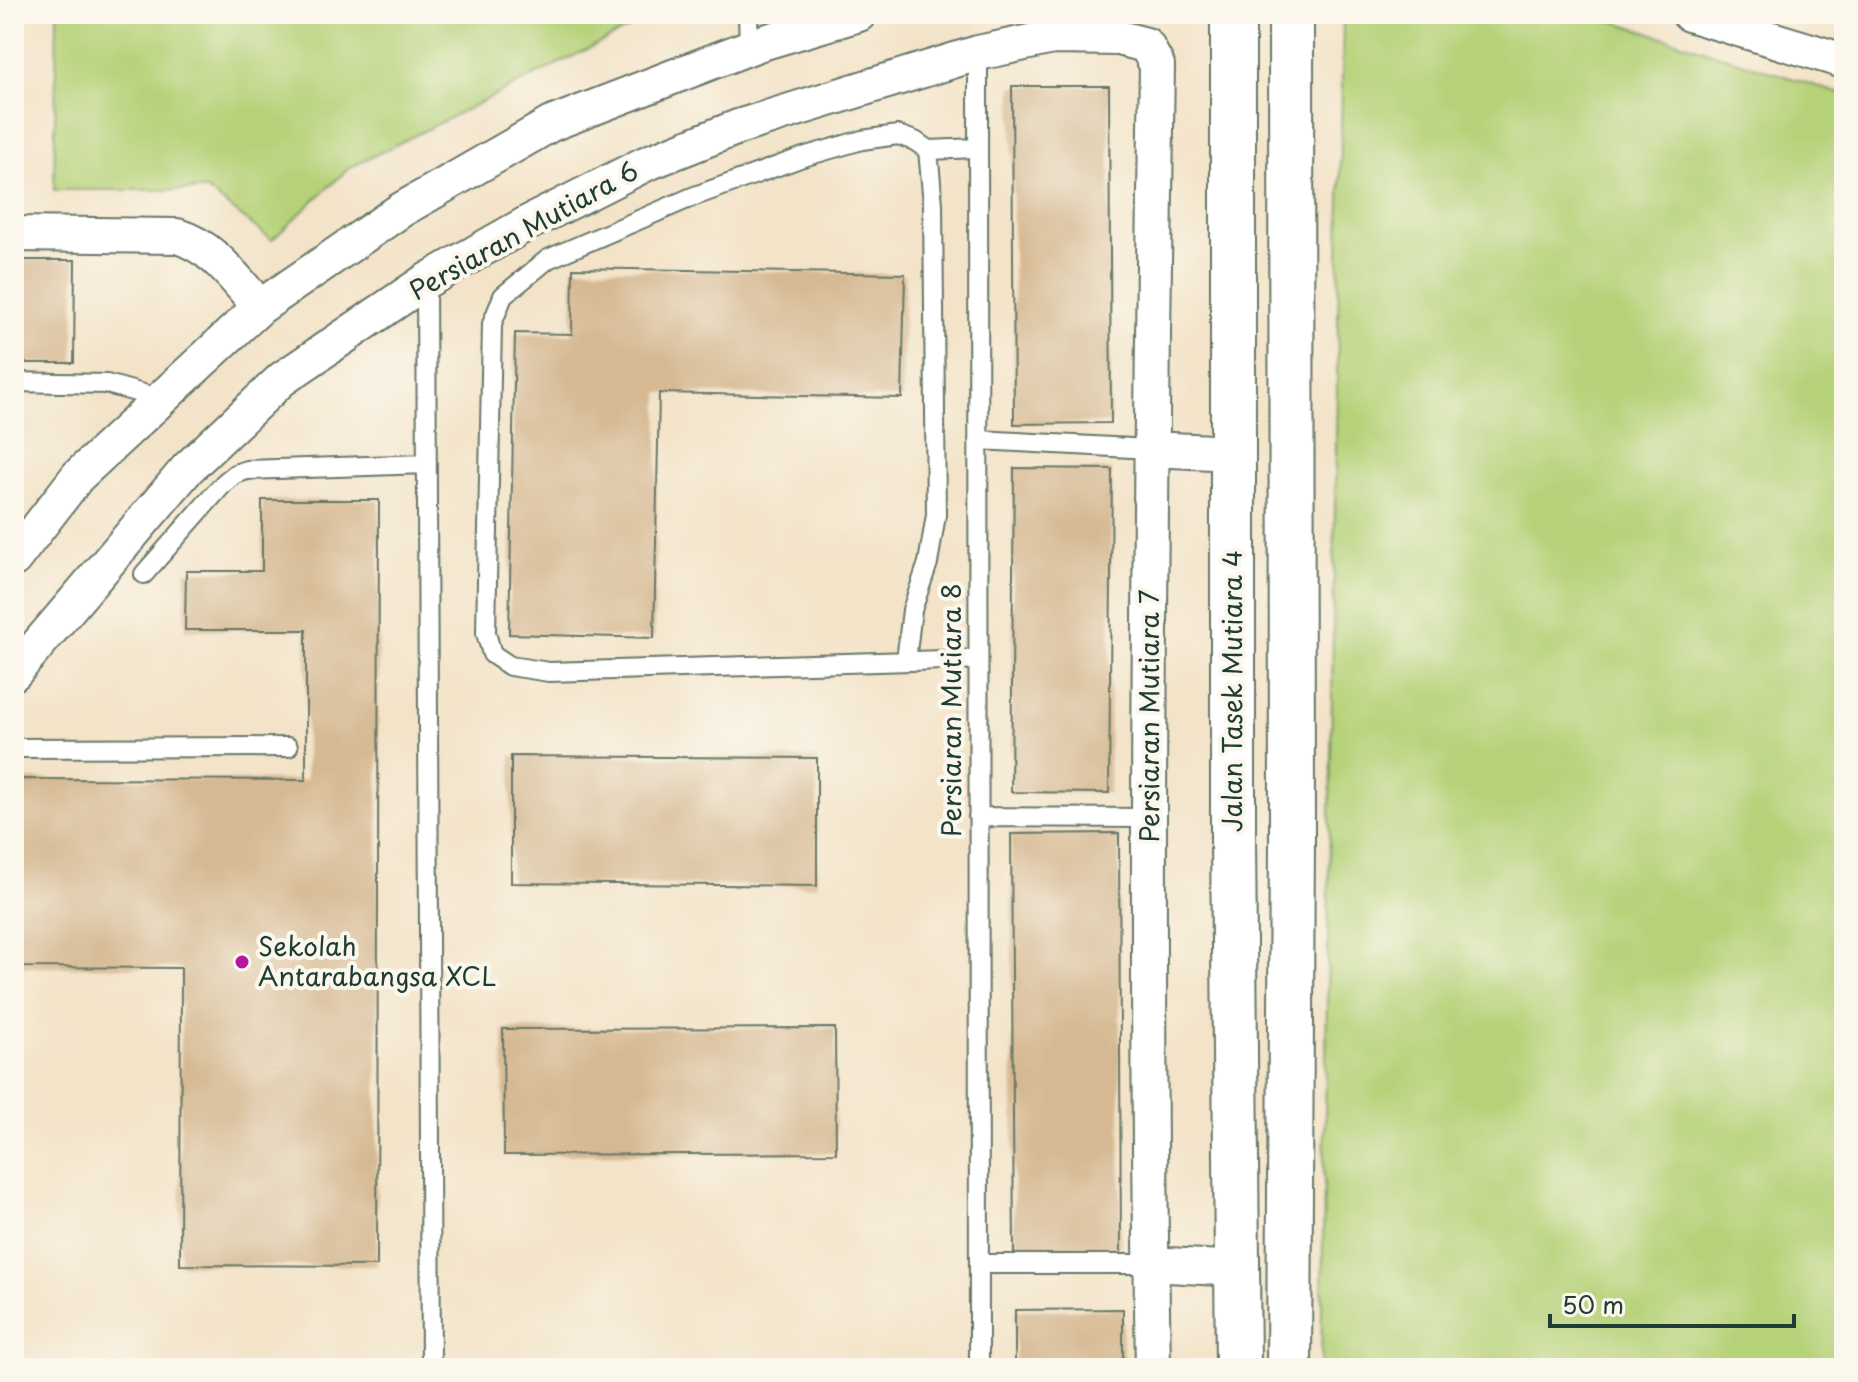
<svg xmlns="http://www.w3.org/2000/svg" width="1858" height="1382" font-family="'Playpen Sans',sans-serif">
<rect width="100%" height="100%" fill="#fbf7ec"/>
<filter id="ink" filterUnits="userSpaceOnUse"><feTurbulence type="fractalNoise" baseFrequency=".0125" numOctaves="2"/><feDisplacementMap in="SourceGraphic" scale="16" xChannelSelector="R" yChannelSelector="G"/><feConvolveMatrix kernelMatrix="1 2 1 2 8 2 1 2 1" color-interpolation-filters="sRGB"/></filter>
<filter id="wash" filterUnits="userSpaceOnUse"><feTurbulence type="fractalNoise" baseFrequency=".006" numOctaves="4" result="noise"/><feDisplacementMap in="SourceGraphic" scale="32" xChannelSelector="R" yChannelSelector="G"/><feGaussianBlur stdDeviation="1.8" result="paint"/><feColorMatrix in="noise" values="0 0 0 0 0 0 0 0 0 0 0 0 0 0 0 0 0 1.4 0 .05"/><feComposite in="paint" operator="in"/></filter>
<g filter="url(#wash)">
<rect width="100%" height="100%" fill="#f3e3c8"/>
<path fill="#b6d279" stroke="#6a8856" stroke-width="2" d="M57 14H658L349 168 272 240 207 190H54Z
M1343 14H1550L1613 21 1844 95V1368H1321Z"/>
<g id="blocks">
<path fill="#d6b993" d="M1012 86H1109L1111 423 1014 424Z
M14 260H75L74 363H14Z
M573 268 905 274 902 398 659 393 654 638 509 634 515 333 572 334Z
M1014 468 1112 469 1109 793 1011 792Z
M262 500H379L377 1266 180 1265 181 968 14 967V779L306 780V630H185L186 571H262Z
M511 756 817 758V886L511 883Z
M1119 833 1121 1254H1014L1011 834Z
M835 1028 836 1153 504 1155 503 1029Z
M1123 1309V1368H1015V1310Z"/>
</g>
</g>
<g filter="url(#ink)">
<use href="#blocks" fill-opacity="0" stroke="#697768" stroke-width="2"/>
<g fill="none" stroke-linecap="round" stroke-linejoin="round">
<defs>
<path id="lane" d="M748 14 749 47
M978 53 979 1368
M928 150 978 148
M426 281 431 1368
M14 382 107 384 161 399
M978 440 1151 449
M144 574 224 483 235 474 247 470 427 464
M906 661 912 610 928 563 936 515 933 204 928 150 915 141 898 135 862 140 803 157 692 197 548 259 503 296 492 324 486 633 492 654 510 666 549 672 978 659
M14 748 288 747
M978 817 1149 818
M979 1264H1151"/>
<path id="street" d="M1689 14 1844 61
M14 234 177 236C214 247 235 279 260 307
M1151 449 1233 453
M14 559 78 476 260 307 401 210 551 124 758 44 859 14
M14 673 188 468 282 379 426 281 528 223 645 164 738 127 978 53 1053 37 1119 38 1146 45 1157 65C1150 499 1145 934 1153 1368
M1151 1264 1238 1269"/>
<path id="secondary" d="M1233 14V839L1238 1368
M1289 1368 1292 840 1291 14"/>
</defs>
<use href="#lane" stroke="#697768" stroke-width="22"/>
<use href="#street" stroke="#697768" stroke-width="38"/>
<use href="#secondary" stroke="#697768" stroke-width="48"/>
<use href="#lane" stroke="#fff" stroke-width="18"/>
<use href="#street" stroke="#fff" stroke-width="34"/>
<use href="#secondary" stroke="#fff" stroke-width="44"/>
</g>
</g>
<circle fill="#b5179e" stroke="#fbf7ec" stroke-width="3" cx="242" cy="962" r="8"/>
<g text-anchor="middle" stroke-width="8" stroke-linejoin="round" paint-order="stroke">
<g font-size="26" fill="#1f3d34" stroke="#fbf7ec">
<text transform="translate(524 231) rotate(-29)" y="9">Persiaran Mutiara 6</text>
<text transform="translate(1233 691) rotate(-90)" y="9">Jalan Tasek Mutiara 4</text>
<text transform="translate(952 710) rotate(-90)" y="9">Persiaran Mutiara 8</text>
<text transform="translate(1150 716) rotate(-90)" y="9">Persiaran Mutiara 7</text>
</g>
<g font-size="26" fill="#1f3d34" stroke="#fbf7ec" text-anchor="start">
<text x="258" y="956">Sekolah<tspan x="258" dy="30">Antarabangsa XCL</tspan></text>
</g>
</g>
<rect width="1858" height="1382" fill="none" stroke="#fbf7ec" stroke-width="48"/>
<path d="M1550 1314v12h244v-12" fill="none" stroke="#1f3d34" stroke-width="4"/>
<text x="1562" y="1314" font-size="24" fill="#1f3d34" stroke="#fbf7ec" stroke-width="6" paint-order="stroke">50 m</text>
</svg>
